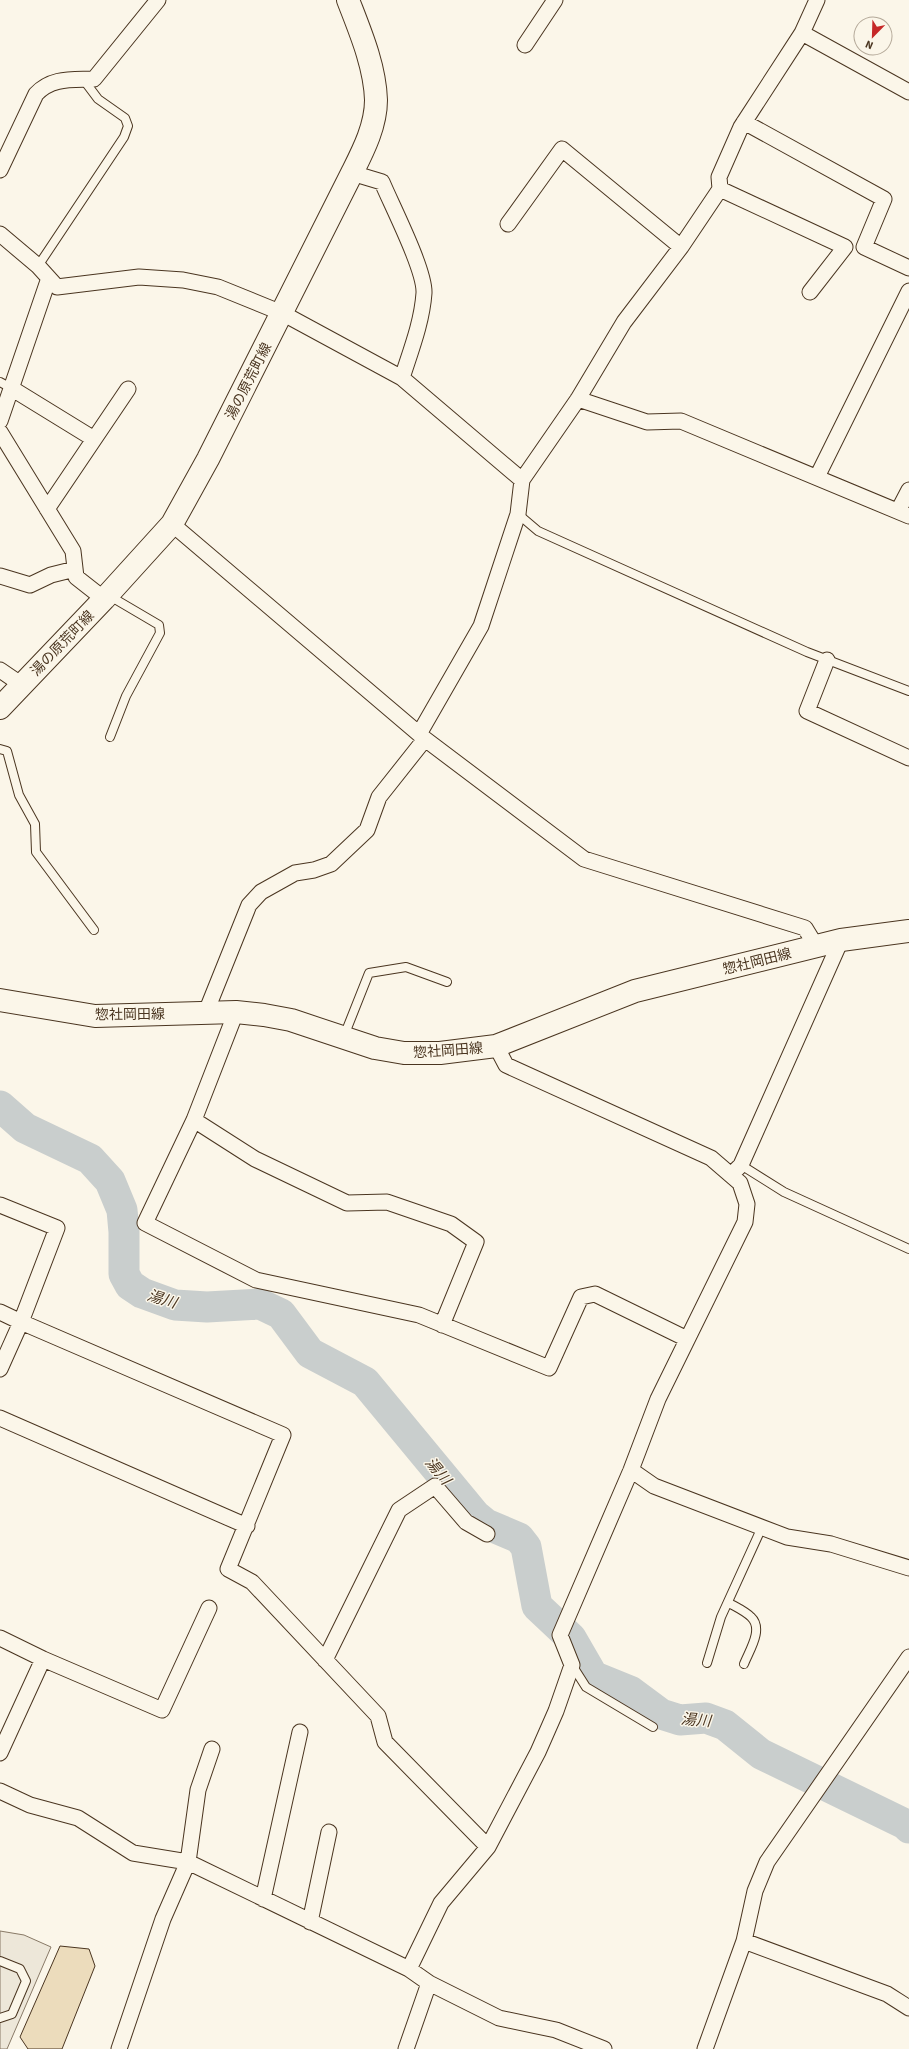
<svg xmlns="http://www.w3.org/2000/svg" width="909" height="2049" font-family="'Source Sans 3','Noto Sans JP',sans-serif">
<rect width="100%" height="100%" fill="#fbf6e9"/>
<path fill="#ede7d9" stroke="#887966" d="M0 1931 24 1935 51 1947 7 2049H0Z"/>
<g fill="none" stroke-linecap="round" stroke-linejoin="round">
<path stroke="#c9cecd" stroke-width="31" d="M0 1106 25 1128 90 1159 110 1181 122 1210 124 1232V1274L130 1285 142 1293 175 1305 207 1307 260 1304 281 1314 310 1353 365 1382 475 1515 486 1524 519 1538 526 1547 537 1606 571 1638 593 1676 630 1691 661 1714 680 1720 706 1718 725 1725 761 1754 905 1824 909 1828"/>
</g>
<path fill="#ecdcbc" stroke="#4a3520" d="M60 1946 89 1949 95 1966 62 2049H28L20 2037Z"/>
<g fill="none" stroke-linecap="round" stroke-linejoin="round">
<defs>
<path id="service" d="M38 266 124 137 128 126 125 118 98 99 83 79
M0 382 11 388
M518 514 538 531 807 652 909 691
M108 595 159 625 160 633 126 696 110 737
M0 749 7 751 19 795 35 824 36 852 94 930
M344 1036 369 973 406 967 447 982
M741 1165 784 1192 909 1249
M729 1603C736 1607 745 1611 751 1617 764 1629 749 1651 744 1664
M707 1663 721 1617 762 1527
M572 1665 586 1687 653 1727
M0 1961 20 1969 26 1981 12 2014 0 2018"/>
<path id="minor" d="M802 33 909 92
M525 45 555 0
M744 122 884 199 864 247 909 268
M0 170 36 94C52 77 72 80 94 79L158 0
M352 173 382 182C392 206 425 270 424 293 422 322 411 350 402 378
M720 189 845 247 810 292
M508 224 562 149 681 247
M0 234 38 266 57 287 139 277 183 280 218 287 282 313 402 378 522 480
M11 388 94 439
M578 399 647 422 681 421 909 516
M0 421 49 278
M0 432 73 551 76 577 104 599
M817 477 909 291
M47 509 128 389
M898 511 909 490
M172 524 425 739 584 859 805 928 816 946
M0 576 30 585 51 575 75 569
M827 660 807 711 909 758
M0 670 22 685
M419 734 481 626 518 514 522 480 578 399 624 322 681 247 720 189 719 177 741 127 802 33 817 0
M206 1012 249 905 261 892 295 873 314 870 331 864 367 830 379 797 425 739
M236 1012 194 1120 145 1223 256 1280 419 1315 549 1368 581 1297 595 1294 687 1339
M194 1120 255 1159 347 1203 387 1202 451 1224 476 1242 442 1325
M731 1175 741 1165 841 940
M0 1205 57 1228 21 1322 0 1369
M0 1312 21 1322 283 1435 228 1569 252 1582 378 1716 385 1742 488 1847
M0 1418 247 1526
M631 1470 654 1486 787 1537 831 1544 909 1568
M0 1638 43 1659 162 1710 209 1608
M325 1660 399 1510 435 1486 466 1522 487 1534
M0 1753 43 1659
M0 1791 30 1805 78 1818 133 1853 188 1862 409 1969 429 1983 499 2018 556 2030 604 2049
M263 1899 300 1732
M310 1922 329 1832
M744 1941 887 1994 909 2008
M409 1969 441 1903 488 1847 538 1752 556 1711 572 1665 560 1635 631 1470 658 1399 745 1222 747 1204 740 1183 711 1158 506 1065 496 1046
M119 2049 163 1919 188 1862 198 1790 212 1749
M406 2049 429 1983
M705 2049 744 1941 755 1891 767 1862 909 1657"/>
<path id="secondary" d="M0 708 104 599 172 524 208 459 352 173C363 151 376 126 376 100 375 66 360 31 348 0
M0 1000 95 1016 236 1012 264 1015 291 1020 375 1048 404 1053H440L496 1046 635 991 841 940 909 931"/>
</defs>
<use href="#service" stroke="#4a3520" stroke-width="10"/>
<use href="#minor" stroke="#4a3520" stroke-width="17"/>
<use href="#secondary" stroke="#4a3520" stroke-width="24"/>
<use href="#service" stroke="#fbf6e9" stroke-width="8"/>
<use href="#minor" stroke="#fbf6e9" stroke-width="15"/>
<use href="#secondary" stroke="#fbf6e9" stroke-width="22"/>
</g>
<g text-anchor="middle" stroke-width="3" stroke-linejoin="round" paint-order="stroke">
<g font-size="14" fill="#4a3520" stroke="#fbf6e9">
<text transform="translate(248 381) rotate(-63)" y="5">湯の原荒町線</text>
<text transform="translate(62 643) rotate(-46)" y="5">湯の原荒町線</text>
<text transform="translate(757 961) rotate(-14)" y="5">惣社岡田線</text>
<text transform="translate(130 1014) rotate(-1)" y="5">惣社岡田線</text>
<text transform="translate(448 1050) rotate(-4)" y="5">惣社岡田線</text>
</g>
<g font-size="15" font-style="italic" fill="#4a3520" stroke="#fbf6e9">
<text transform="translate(162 1299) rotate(17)" y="5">湯川</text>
<text transform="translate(438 1471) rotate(50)" y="5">湯川</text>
<text transform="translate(696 1720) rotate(5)" y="5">湯川</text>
</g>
</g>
<g transform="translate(873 36) rotate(203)"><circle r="19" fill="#fbf6e9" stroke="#b4a999"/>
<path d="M0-3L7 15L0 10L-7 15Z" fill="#c62828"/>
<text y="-6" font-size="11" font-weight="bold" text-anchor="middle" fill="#4a3520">N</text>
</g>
</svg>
